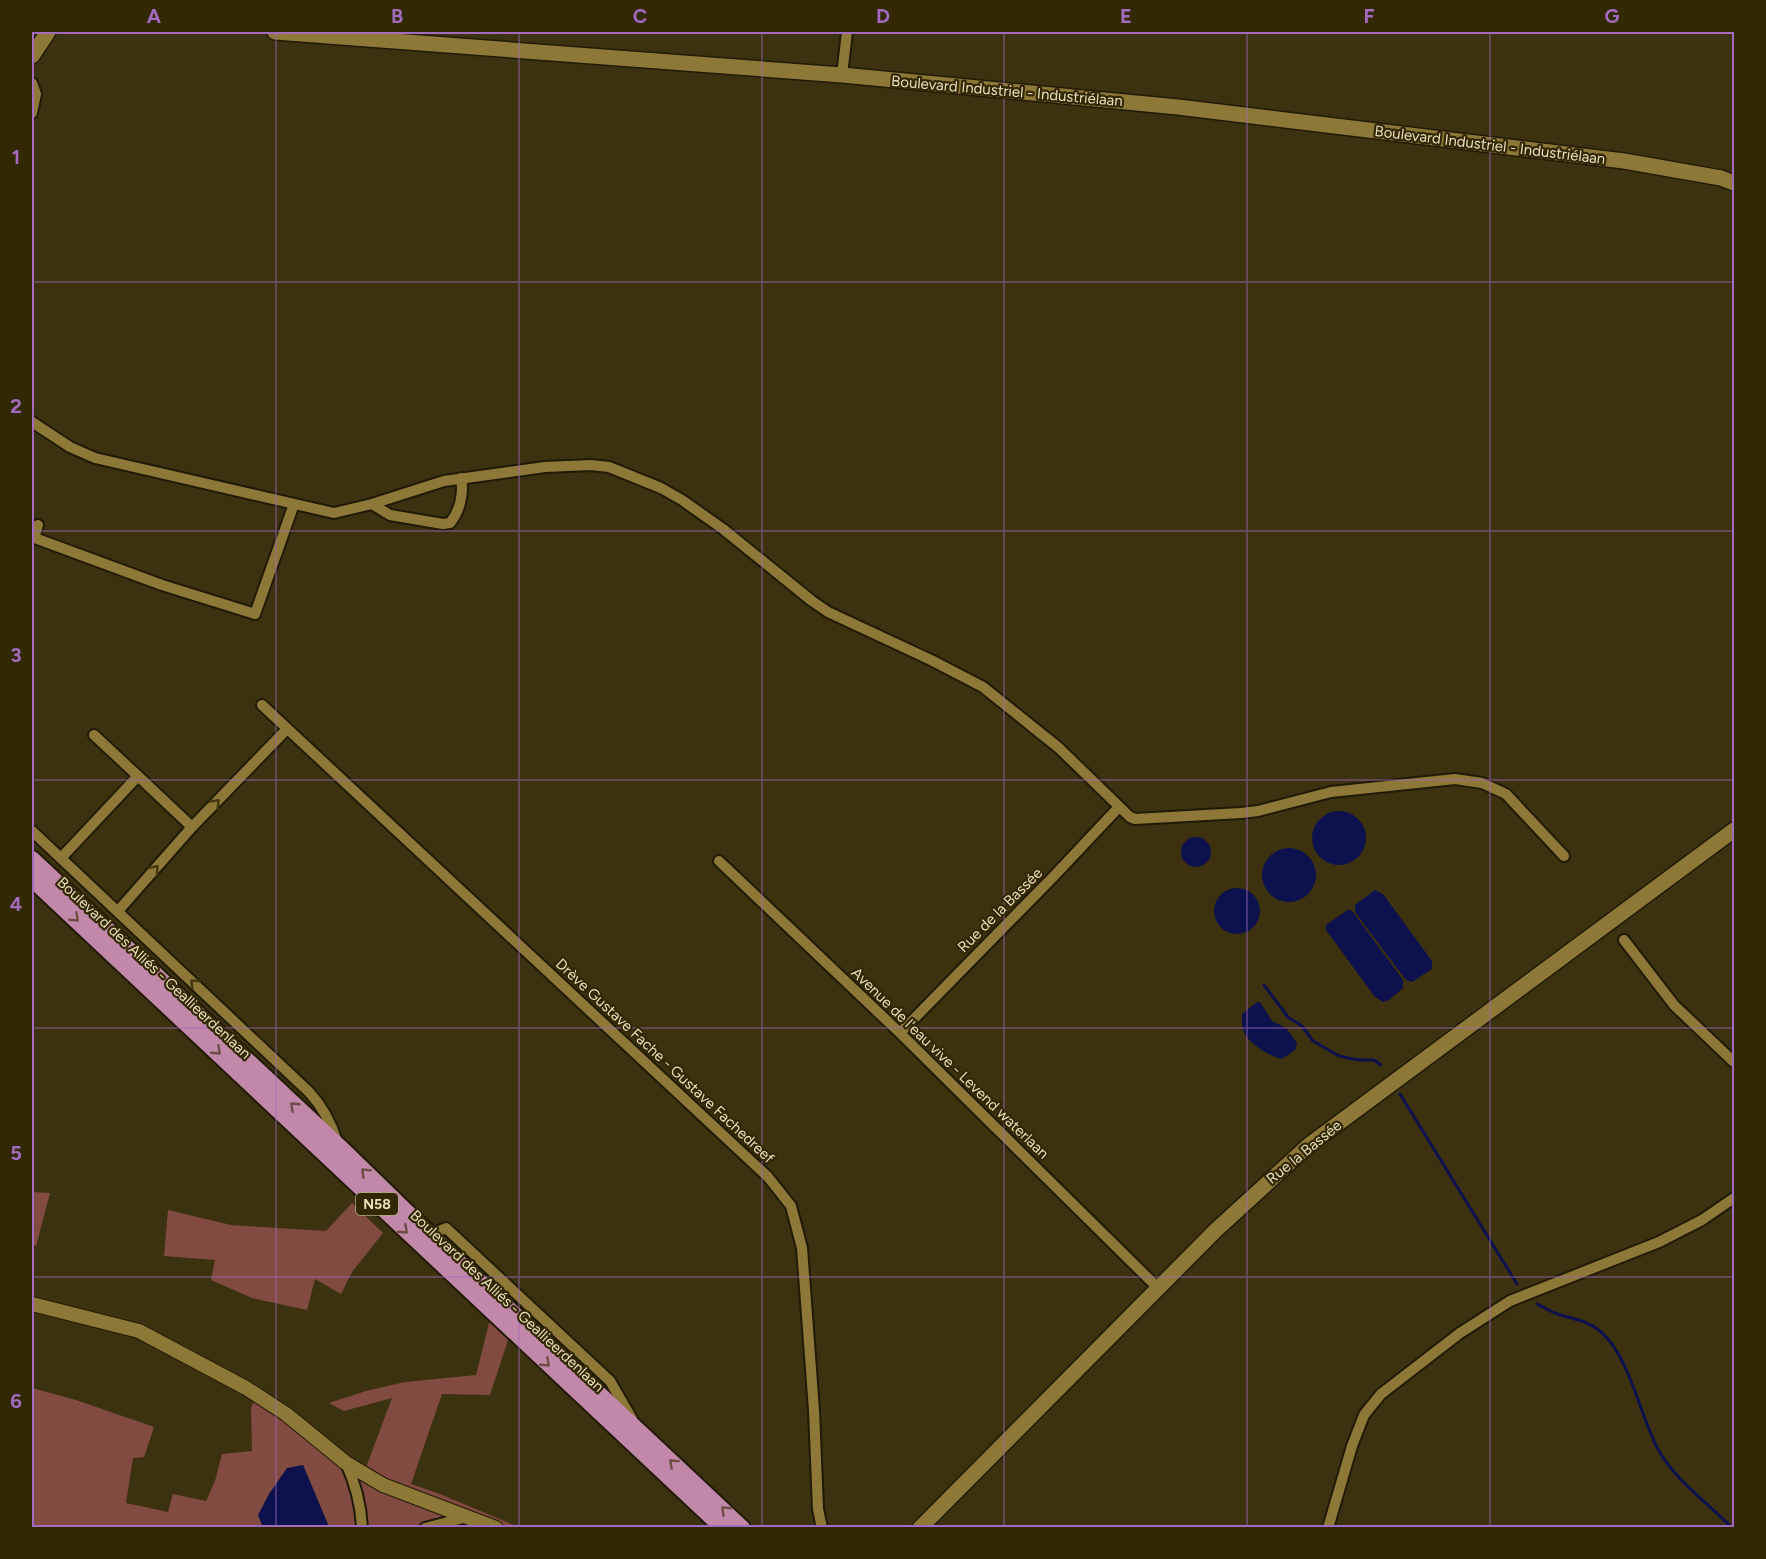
<svg xmlns="http://www.w3.org/2000/svg" width="1766" height="1559" font-family="Figtree,sans-serif">
<rect width="100%" height="100%" fill="#3d320f"/>
<path fill="#814b41" d="M32 1192 50 1193 36 1246 32 1245Z
M352 1203 383 1233 352 1272 341 1294 315 1279 307 1310 252 1298 211 1280 215 1260 164 1256 168 1210 231 1225 326 1231Z
M490 1319 509 1337 490 1395 442 1394 411 1484 440 1494 518 1527H329L303 1465 258 1515 263 1527H32V1388L76 1400 154 1427 144 1457 133 1458 126 1503 168 1512 173 1494 206 1501 215 1481 222 1454 252 1451 251 1408 254 1401 298 1430 342 1469 362 1478 392 1398 344 1411 329 1403 366 1391 405 1382 476 1375Z"/>
<path fill="#0d114d" d="M1312 838a27 27 0 1 1 54 0a27 27 0 1 1-54 0Z
M1181 852a15 15 0 1 1 30 0a15 15 0 1 1-30 0Z
M1262 875a27 27 0 1 1 54 0a27 27 0 1 1-54 0Z
M1214 911a23 23 0 1 1 46 0a23 23 0 1 1-46 0Z
M1375 890 1383 894 1432 961V969L1412 982 1405 979 1355 912V905Z
M1349 909 1353 912 1403 980V988L1389 1000 1383 1002 1375 997 1326 930V925Z
M1257 1002H1260L1272 1021 1286 1028 1297 1043 1295 1050 1282 1059C1270 1056 1251 1045 1245 1034 1242 1029 1242 1021 1242 1014Z
M303 1465 329 1527H263L258 1515 269 1494 287 1468Z"/>
<g fill="none" stroke-linecap="round" stroke-linejoin="round">
<path stroke="#0d114d" stroke-width="3" d="M1264 985 1288 1017 1302 1026 1313 1041 1339 1056 1358 1060H1374L1381 1065
M1400 1094 1517 1284
M1537 1304C1544 1307 1551 1312 1558 1314 1574 1320 1585 1319 1600 1331 1630 1356 1640 1417 1659 1451 1677 1482 1707 1502 1732 1528"/>
<defs>
<path id="minor" d="M842 75 847 32
M32 83 36 94 32 113
M32 422 70 447 95 458 334 513 372 504 444 481 545 467 591 465 609 467 661 488 682 500 723 529 812 601 828 612 931 660 983 687 1059 748 1130 817 1135 819 1241 813 1258 811 1331 792 1455 779 1482 783 1506 794 1564 856
M372 504 390 515 443 524 450 523C460 511 464 493 461 478
M32 537 162 585 255 614 294 504
M34 538 38 525
M262 705 768 1177 791 1206 802 1248 814 1410 818 1509 822 1528
M94 735 138 776
M32 831 309 1092C323 1107 331 1122 337 1142
M61 858 138 776 192 827
M719 861 900 1033 1159 1289
M118 911 192 827 287 729
M1624 940 1674 1005 1734 1062
M900 1033 1055 875 1119 807
M429 1235 446 1228 610 1381 632 1419
M346 1463C356 1485 361 1504 362 1528
M425 1528 467 1517
M1328 1528 1352 1446 1364 1415 1381 1394 1460 1333 1510 1301 1659 1242 1702 1220 1734 1198"/>
<path id="tertiary" d="M32 1304 139 1331 246 1388 286 1414 346 1463 383 1485 496 1528"/>
<path id="secondary" d="M275 32 842 75 1178 107 1624 161 1721 178 1734 183
M32 56 48 32
M920 1528 1216 1230 1309 1145 1734 830"/>
<path id="trunk" d="M32 859 343 1150 453 1257 742 1528
M32 879 723 1528"/>
</defs>
<use href="#minor" stroke="#211a06" stroke-width="14"/>
<use href="#tertiary" stroke="#211a06" stroke-width="16"/>
<use href="#secondary" stroke="#211a06" stroke-width="18"/>
<use href="#trunk" stroke="#211a06" stroke-width="20"/>
<use href="#minor" stroke="#8d7837" stroke-width="10"/>
<use href="#tertiary" stroke="#8d7837" stroke-width="14"/>
<use href="#secondary" stroke="#8d7837" stroke-width="15"/>
<use href="#trunk" stroke="#c288aa" stroke-width="16"/>
</g>
<defs><path id="oneway-chevron" d="M-2-3.5L2.5 0L-2 3.5" fill="none" stroke-width="1.6" stroke-linecap="round" stroke-linejoin="round" transform="scale(1.5)"/></defs>
<g stroke="#45380e">
<use href="#oneway-chevron" transform="translate(216 803) rotate(-46)"/>
<use href="#oneway-chevron" transform="translate(155 869) rotate(-49)"/>
<use href="#oneway-chevron" transform="translate(194 983) rotate(-137)"/>
</g>
<g stroke="#6c4e46">
<use href="#oneway-chevron" transform="translate(75 918) rotate(43)"/>
<use href="#oneway-chevron" transform="translate(217 1051) rotate(43)"/>
<use href="#oneway-chevron" transform="translate(294 1106) rotate(-137)"/>
<use href="#oneway-chevron" transform="translate(365 1172) rotate(-135)"/>
<use href="#oneway-chevron" transform="translate(404 1230) rotate(43)"/>
<use href="#oneway-chevron" transform="translate(546 1363) rotate(43)"/>
<use href="#oneway-chevron" transform="translate(673 1463) rotate(-138)"/>
<use href="#oneway-chevron" transform="translate(725 1510) rotate(-136)"/>
</g>
<path fill="none" stroke="#a26bbf" stroke-width="1.5" stroke-opacity="0.55" d="M276 32V1528M519 32V1528M762 32V1528M1004 32V1528M1247 32V1528M1490 32V1528M32 282H1734M32 531H1734M32 780H1734M32 1028H1734M32 1277H1734"/>
<g text-anchor="middle" stroke-width="4.5" stroke-linejoin="round" paint-order="stroke">
<rect fill="#332804" stroke="#b3a886" stroke-width="1.5" x="356" y="1193" width="42" height="22" rx="4.5"/>
<g font-size="14" font-weight="bold" fill="#eadfbe">
<text x="377" y="1209">N58</text>
</g>
<g font-size="15" fill="#eadfbe" stroke="#332804">
<text transform="translate(1007 91) rotate(5)" y="5">Boulevard Industriel - Industriélaan</text>
<text transform="translate(1490 145) rotate(7)" y="5">Boulevard Industriel - Industriélaan</text>
<text transform="translate(1000 910) rotate(-45)" y="5">Rue de la Bassée</text>
<text transform="translate(154 968) rotate(43)" y="5">Boulevard des Alliés - Geallieerdenlaan</text>
<text transform="translate(665 1061) rotate(43)" y="5">Drève Gustave Fache - Gustave Fachedreef</text>
<text transform="translate(950 1063) rotate(44)" y="5">Avenue de l'eau vive - Levend waterlaan</text>
<text transform="translate(1304 1152) rotate(-39)" y="5">Rue la Bassée</text>
<text transform="translate(507 1301) rotate(43)" y="5">Boulevard des Alliés - Geallieerdenlaan</text>
</g>
</g>
<rect width="1766" height="1559" fill="none" stroke="#332804" stroke-width="66"/>
<rect x="33" y="33" width="1700" height="1493" fill="none" stroke="#a26bbf" stroke-width="2"/>
<g font-size="20" text-anchor="middle" font-weight="bold" fill="#a26bbf">
<text x="154" y="23">A</text>
<text x="397" y="23">B</text>
<text x="640" y="23">C</text>
<text x="883" y="23">D</text>
<text x="1126" y="23">E</text>
<text x="1369" y="23">F</text>
<text x="1612" y="23">G</text>
<text x="16" y="164">1</text>
<text x="16" y="413">2</text>
<text x="16" y="662">3</text>
<text x="16" y="911">4</text>
<text x="16" y="1160">5</text>
<text x="16" y="1408">6</text>
</g>
</svg>
